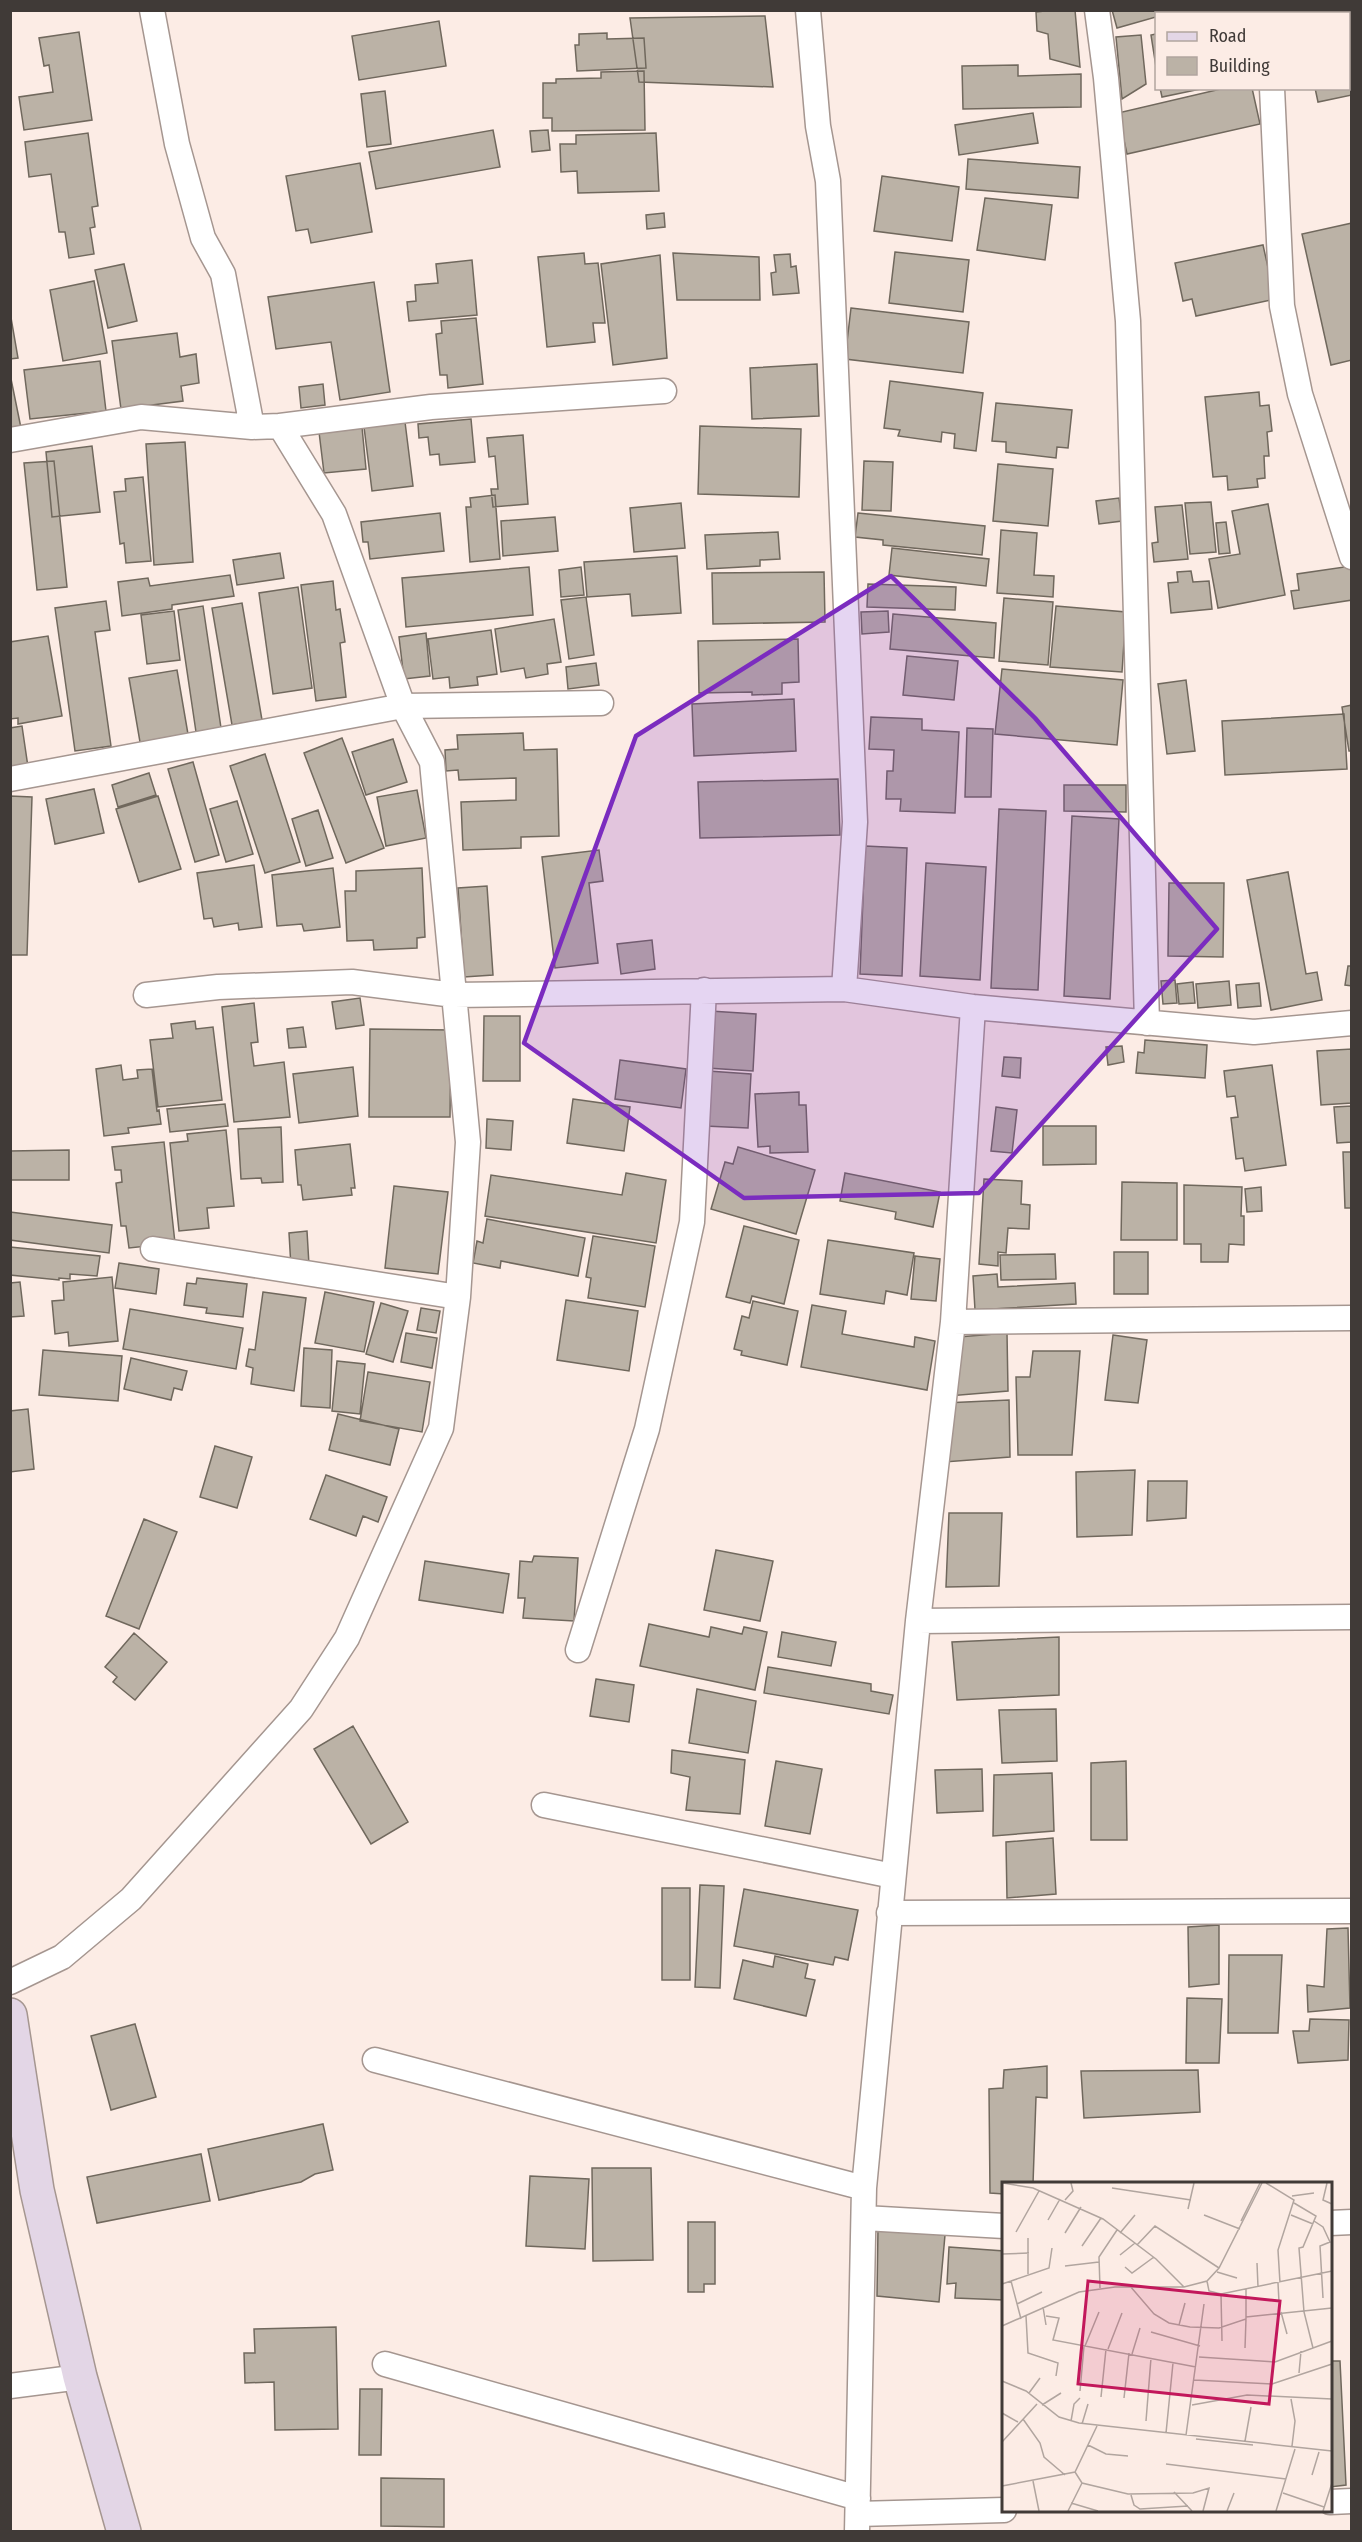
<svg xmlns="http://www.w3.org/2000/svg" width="1362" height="2542" font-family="'Fira Sans Condensed',sans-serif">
<rect width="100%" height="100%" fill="#fcece5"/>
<path fill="#bbb2a6" stroke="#70685d" stroke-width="1.5" d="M1054 10H1075L1080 67 1050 59 1048 34 1037 31 1036 12Z
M1112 10H1178L1156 14V17L1117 28Z
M765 16 773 87 639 82 630 18Z
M439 21 446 66 359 80 352 36Z
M79 32 92 120 24 130 19 97 53 92 49 65 44 66 39 38Z
M607 33V39L644 38 646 68 577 71 575 45H579V34Z
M1156 34V67L1151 35Z
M1141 35 1146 84 1122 99 1116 37Z
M1352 54V95L1318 102 1315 88H1348V55Z
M1018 65V76L1081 74V107L963 109 962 66Z
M644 71 645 130 552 131V118H543V83H556V79L601 78V72Z
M1160 88H1201V89L1162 97Z
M1225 88H1252L1260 124 1127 154 1118 113Z
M385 91 391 144 367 147 361 94Z
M1033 113 1038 143 959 155 955 125Z
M493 130 500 167 376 189 369 152Z
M548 130 550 150 532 152 530 131Z
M88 133 98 206 92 207 95 227 90 228 94 254 69 258 65 232H59L51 174 29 177 25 142Z
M656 133 659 191 578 193 577 171 561 172 560 144H576V135Z
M968 159 1080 167 1078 198 966 189Z
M360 163 372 232 311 243 308 229 296 231 286 176Z
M882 176 959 187 952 241 874 231Z
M985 198 1052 205 1045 260 977 250Z
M664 213 665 227 647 229 646 215Z
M1352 223V360L1331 365 1302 234Z
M1263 245 1275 299 1196 316 1192 299 1183 301 1175 263Z
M895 252 969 260 963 312 889 303Z
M584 253 585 264 598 263 605 323H593L595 342 547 347 538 257Z
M673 253 759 257 760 300H677Z
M790 254 791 267 796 266 799 293 773 295 771 273 776 272 774 255Z
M660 255 667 358 613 365 601 264Z
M472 260 477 315 409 321 407 302 416 301 415 285 438 283 436 264Z
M124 264 137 321 108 328 95 270Z
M94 281 107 353 63 361 50 290Z
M374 282 390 392 340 400 331 342 276 349 268 297Z
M851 308 969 322 963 373 845 359Z
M10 312 18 358 10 359Z
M476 318 483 384 448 388 447 375H440L436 334 442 333 441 321Z
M177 333 180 357 196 354 199 383 181 386 183 401 121 409 112 341Z
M100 361 106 411 30 419 24 370Z
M817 364 819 416 752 419 750 368Z
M10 374 21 428 10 430Z
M890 381 983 393 976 451 954 448 955 434 942 432 941 442 898 436 900 430 884 428Z
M323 384 325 405 301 408 299 387Z
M1259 392 1260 406 1269 405 1272 431 1267 432 1269 456H1264L1265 478 1257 479 1258 487 1228 490 1227 476 1213 477 1205 397Z
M996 403 1072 410 1068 448 1057 447 1056 458 1006 452V442L992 441Z
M471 419 475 462 440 465 439 454 430 455 428 437 419 438 418 424Z
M405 422 413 486 372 491 364 427Z
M700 426 801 429 799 497 698 494Z
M362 427 366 469 324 473 319 432Z
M523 435 528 504 493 507 491 489H498L495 456 489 457 487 438Z
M185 442 193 562 154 565 146 444Z
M92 446 100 512 52 517 46 452Z
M54 461 67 587 37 590 24 463Z
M864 461 893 462 891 511 862 510Z
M998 464 1053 469 1048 526 993 521Z
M143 477 151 561 126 563 124 543 120 544 114 492 126 491 125 479Z
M495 495 500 559 470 562 466 507H471L470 498Z
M1119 498 1122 521 1099 524 1096 501Z
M1211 502 1216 552 1190 554 1185 503Z
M681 503 685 548 634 552 630 508Z
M1268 504 1285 595 1218 608 1209 559 1240 554 1232 511Z
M1182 505 1188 559 1154 562 1152 543 1158 542 1155 507Z
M440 513 444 551 370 559 368 542H363L361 522Z
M858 513 985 526 982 555 883 545V540L855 537Z
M555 517 558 551 503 556 501 521Z
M1226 522 1230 553 1219 554 1216 523Z
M1001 530 1037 533 1034 575 1054 576 1053 597 997 593Z
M778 532 780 559 760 560V566L707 569 705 535Z
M892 548 989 559 986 586 889 575Z
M280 553 284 578 237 585 233 560Z
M677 556 681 613 632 616 630 594 587 597 584 562Z
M1351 566 1352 600 1294 609 1291 591 1299 590 1297 574Z
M529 567 533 615 406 627 402 578Z
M581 567 584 595 561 597 559 570Z
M1191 571 1193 582 1209 581 1212 609 1171 613 1168 583 1178 582 1177 572Z
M824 572 825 622 713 624 712 573Z
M230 575 234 596 172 605V609L122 616 118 582 148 578 150 586Z
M333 581 336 610 340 609 345 642 340 643 346 697 316 701 301 585Z
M868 584 956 587 955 610 867 607Z
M298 587 312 688 273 694 259 593Z
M586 597 594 655 569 659 561 600Z
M1004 598 1053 602 1048 665 999 661Z
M106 601 110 630 95 632 111 746 75 751 55 608Z
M242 603 262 720 232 725 212 608Z
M203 606 221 728 196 732 178 610Z
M1056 606 1126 612 1122 672 1050 667Z
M174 611 180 660 147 664 141 615Z
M888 611 889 632 862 634 861 612Z
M893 614 996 623 994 658 890 649Z
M554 619 561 662 547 664 548 674 526 678 524 668 501 672 495 629Z
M491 630 497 674 477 677 478 685 450 688 449 677 433 679 428 639Z
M426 633 430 676 404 679 399 637Z
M48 636 62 716 18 724V718L10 719V642Z
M798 639 799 682 782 683V694L752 695V692L699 693 698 641Z
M907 656 958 661 954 700 903 695Z
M596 663 599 685 568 689 566 667Z
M1002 669 1123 680 1117 745 995 734Z
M177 670 189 740 141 748 129 678Z
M1186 680 1195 751 1167 754 1158 684Z
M794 699 796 751 694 756 692 704Z
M1352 705V751H1349L1342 707Z
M1344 714 1347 769 1225 775 1222 721Z
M871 717 922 719V730L959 732 955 813 900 811 901 799H886L887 771H893L894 750 869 749Z
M22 726 28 767 10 769V728Z
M967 728 993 729 991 797H965Z
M523 733 524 750 557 749 559 836 521 837V848L463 850 461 802 516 800V778L459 780 458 770 446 771 445 750 458 749 457 735Z
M342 738 384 848 346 863 304 753Z
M393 739 407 782 366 795 352 752Z
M265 754 300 862 265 873 230 766Z
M193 762 219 855 195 862 168 769Z
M149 773 156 795 118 807 112 785Z
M838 779 840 835 700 838 698 782Z
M1064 785H1126V812L1064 811Z
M94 789 104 833 55 844 46 799Z
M417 790 426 838 386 846 377 797Z
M10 796 32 797 27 955H10Z
M158 796 181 869 139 882 116 809Z
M237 801 253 854 226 862 210 809Z
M999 809 1046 811 1038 990 991 988Z
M318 810 333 858 306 866 292 819Z
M1072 816 1119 819 1110 999 1064 996Z
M865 846 907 848 902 976 860 974Z
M599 850 603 881 589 883 598 963 555 968 542 857Z
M926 863 986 867 980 980 920 976Z
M254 865 262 927 239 930 238 923 214 927 212 918 204 919 197 873Z
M333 868 340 927 304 931 302 924 277 926 272 875Z
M422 868 425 937 417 938V948L374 950 373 940 347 941 345 891H356V871Z
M1288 872 1306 974 1317 972 1322 1000 1271 1010 1247 880Z
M1169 883H1224L1223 957 1168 956Z
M487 886 493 975 464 977 458 888Z
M652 940 655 969 621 974 617 944Z
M1348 966H1352V986L1345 985Z
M1175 980 1177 1003 1163 1004 1161 981Z
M1229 981 1231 1005 1198 1008 1196 984Z
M1193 982 1195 1003 1179 1004 1177 984Z
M1259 983 1261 1006 1238 1008 1236 985Z
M360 998 364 1025 336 1029 332 1002Z
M254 1003 258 1042 251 1043 254 1066 284 1062 290 1117 234 1122 222 1007Z
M710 1011 756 1014 753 1071 707 1068Z
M484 1016H520V1081H483Z
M195 1021 196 1029 213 1027 222 1100 158 1107 150 1040 173 1038 171 1024Z
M303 1027 306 1047 289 1048 287 1029Z
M370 1029 451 1030 450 1117H369Z
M1145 1040 1207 1045 1205 1078 1136 1073 1138 1052 1144 1053Z
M1122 1046 1124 1062 1108 1065 1106 1047Z
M1352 1049V1103L1321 1105 1317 1051Z
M1004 1057 1021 1058 1020 1078 1002 1076Z
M620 1060 686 1069 681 1108 615 1099Z
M121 1065 123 1080 138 1078 137 1070 152 1069 157 1111 159 1110 161 1124 128 1128 129 1133 104 1136 96 1069Z
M1272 1065 1286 1165 1245 1171 1243 1158 1236 1159 1231 1118 1238 1117 1235 1096 1227 1097 1224 1071Z
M353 1067 358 1116 299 1123 293 1074Z
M708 1071 751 1074 748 1128 705 1126Z
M799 1092V1105H806L808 1152 770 1153V1146L758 1147 755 1094Z
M573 1099 630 1107 624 1151 567 1143Z
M225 1104 228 1126 170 1132 167 1109Z
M1352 1106V1142L1337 1143 1334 1107Z
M996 1107 1017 1110 1012 1153 991 1151Z
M487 1119 513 1121 511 1150 486 1148Z
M1043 1126H1096V1164L1043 1165Z
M281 1127 283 1182 262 1183 261 1178 241 1179 238 1129Z
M226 1130 234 1206 207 1208 209 1228 179 1231 170 1143 188 1141 187 1134Z
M164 1142 175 1243 129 1248 126 1226H121L116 1183 122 1182 121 1170H115L112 1147Z
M350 1144 355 1188H351L352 1195 303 1200 301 1185H298L295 1150Z
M738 1147 815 1170 796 1234 711 1209 725 1162 733 1164Z
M69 1150V1180H10V1151Z
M1343 1152H1352V1208H1345Z
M626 1173 666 1180 656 1243 485 1216 491 1175 622 1195Z
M845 1173 940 1192 933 1227 895 1219 896 1212 840 1201Z
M984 1179 1022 1181 1021 1204 1030 1205 1029 1229 1008 1228 1006 1253 998 1252V1266L979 1264Z
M1122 1182 1177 1183V1240H1121Z
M1184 1185 1242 1187 1241 1216H1244V1245L1229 1244 1228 1262H1201V1244H1184Z
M394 1186 448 1192 438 1274 385 1268Z
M1261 1187 1262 1211 1247 1212 1245 1189Z
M10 1212 112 1225 109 1253 10 1240Z
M487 1219 585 1238 578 1276 501 1261 500 1268 473 1263 477 1241 483 1243Z
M744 1226 799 1240 784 1304 752 1296 750 1303 726 1297Z
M307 1231 309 1265 291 1267 289 1233Z
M593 1236 655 1246 645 1307 588 1298 591 1278 586 1277Z
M828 1240 914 1253 907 1295 886 1291 884 1304 820 1294Z
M10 1247 100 1256 97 1276 70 1274V1279L59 1278V1280L10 1275Z
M1114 1252H1148V1294H1114Z
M1055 1254 1056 1279 1001 1280 1000 1255Z
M915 1256 940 1259 936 1301 911 1299Z
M119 1263 159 1269 156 1294 115 1288Z
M997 1274 998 1287 1075 1283 1076 1304 975 1310 973 1276Z
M112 1277 118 1341 69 1346 68 1332 55 1334 52 1301 64 1300 63 1282Z
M197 1278 247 1284 243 1317 206 1313 207 1308 184 1305 187 1283 196 1284Z
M20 1282 24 1316 10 1317V1283Z
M263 1292 306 1298 294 1391 251 1384 253 1368 246 1366 249 1349 255 1350Z
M325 1292 374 1302 364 1352 315 1343Z
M566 1300 638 1311 629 1371 557 1360Z
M753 1301 798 1311 787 1365 741 1355 742 1351 734 1349 742 1316 749 1318Z
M381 1303 408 1311 393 1362 366 1354Z
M812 1305 846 1311 842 1334 914 1347 915 1337 935 1341 927 1390 801 1367Z
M421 1308 440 1311 436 1333 417 1330Z
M130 1309 243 1328 236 1369 123 1349Z
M406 1333 437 1338 432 1368 401 1362Z
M1007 1333 1008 1391 948 1396 946 1338Z
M1113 1335 1147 1340 1138 1403 1105 1400Z
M304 1348 332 1350 330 1408 301 1406Z
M43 1350 122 1356 118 1401 39 1395Z
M1033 1351H1080L1072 1455H1018L1016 1377H1030Z
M131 1358 187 1371 182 1390 174 1388 171 1400 124 1389Z
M337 1361 365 1364 360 1414 332 1411Z
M368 1372 430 1382 422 1432 360 1421Z
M1009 1400 1010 1457 944 1462V1403Z
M28 1409 34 1469 10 1472V1411Z
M338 1414 399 1429 390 1465 329 1450Z
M215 1446 252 1457 237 1508 200 1497Z
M1135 1470 1132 1535 1077 1537 1076 1472Z
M326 1475 387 1497 378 1522 363 1516 356 1536 310 1519Z
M1148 1481H1187L1186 1518 1147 1521Z
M949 1513H1002L999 1586 946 1587Z
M144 1519 177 1532 139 1629 106 1616Z
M716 1550 773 1561 760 1621 704 1610Z
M534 1556 578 1558 574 1621 523 1618 525 1598H518L520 1561 532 1562Z
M425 1561 509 1574 503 1613 419 1600Z
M649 1624 709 1637 711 1627 742 1634 744 1627 767 1632 755 1690 640 1666Z
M782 1632 836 1642 831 1666 778 1657Z
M134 1633 167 1662 135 1700 113 1682 117 1677 105 1667Z
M1059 1637V1695L957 1700 952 1642Z
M768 1667 871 1684V1691L893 1695 889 1714 764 1693Z
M596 1679 634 1685 629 1722 590 1716Z
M697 1689 756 1701 748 1753 689 1743Z
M1056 1709 1057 1761 1002 1763 999 1710Z
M353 1726 408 1822 371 1844 314 1749Z
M672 1750 745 1760 740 1814 686 1810 690 1777 671 1773Z
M776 1761 822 1769 810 1834 765 1826Z
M1126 1761 1127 1840H1091V1763Z
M982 1769 983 1811 937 1813 935 1770Z
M1052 1773 1054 1831 993 1836 994 1775Z
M1053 1838 1056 1894 1007 1898 1006 1842Z
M700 1885 724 1886 720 1988 695 1987Z
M662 1888H690V1980H662Z
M744 1889 858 1910 848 1960 835 1957 833 1965 734 1946Z
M1219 1925V1984L1189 1987 1188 1927Z
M1348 1928 1350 2008 1308 2012 1307 1985 1324 1987 1327 1929Z
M1229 1955H1282L1278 2033H1228Z
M775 1956 808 1964 805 1978 815 1980 806 2016 734 1999 743 1960 773 1967Z
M1187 1998 1222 1999 1219 2063H1186Z
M1310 2019 1349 2020 1348 2060 1298 2063 1293 2031H1309Z
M135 2024 156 2097 111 2110 91 2036Z
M1047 2066V2098L1036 2097 1033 2184H1004V2194L990 2193 989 2089 1003 2088 1004 2070Z
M1198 2070 1200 2112 1084 2118 1081 2071Z
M323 2124 333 2170 315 2174 301 2182 219 2200 208 2149Z
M201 2154 210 2201 97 2223 87 2177Z
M592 2168H651L653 2260 593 2261Z
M530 2176 589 2179 585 2249 526 2246Z
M688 2222H715V2284H704V2292H688Z
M878 2229 945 2235 939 2302 877 2296Z
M949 2247 1004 2251V2300L955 2298 956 2283 947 2284Z
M336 2327 338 2429 275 2430 274 2382 245 2383 244 2353H255L254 2329Z
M1330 2361H1340L1346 2485 1330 2487Z
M360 2389H382L381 2455H359Z
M381 2478 444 2479V2527L381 2526Z"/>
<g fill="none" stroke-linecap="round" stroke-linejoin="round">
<defs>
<path id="street" d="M152 10 177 144 203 238 223 274 252 427
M808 10 818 126 828 181 855 822 844 989
M1097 10 1106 78 1128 321 1147 1023
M1269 10V14
M1272 88 1282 306 1300 394 1352 557
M280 426 431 407 664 391
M10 440 141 417 252 427 280 426 334 514 403 706 432 762 468 1142 458 1297 441 1428 347 1638 301 1709 131 1899 62 1957 10 1982
M10 779 403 706 601 703
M146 995 218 987 352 982 454 995 844 989 973 1007 1254 1032 1352 1023
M153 1249 458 1297
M953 1322 1352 1318
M918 1621 1352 1617
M578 1650 647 1429 692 1222 704 990
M544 1805 893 1876
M889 1913 1352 1911
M375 2060 864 2188
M864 2218 1004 2226
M1330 2223 1352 2222
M385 2364 858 2498
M10 2386 80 2377
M1330 2502 1352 2501
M858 2514 1004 2510
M857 2532 864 2188 918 1621 953 1322 973 1007"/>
<path id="secondary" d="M10 2015 37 2190 80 2377 124 2532"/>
</defs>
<use href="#street" stroke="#a59690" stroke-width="27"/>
<use href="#secondary" stroke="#a59690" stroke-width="36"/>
<use href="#street" stroke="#fff" stroke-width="24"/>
<use href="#secondary" stroke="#e3d6e6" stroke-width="33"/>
</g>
<path fill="#7b2cbf" fill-opacity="0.2" stroke="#7b2cbf" stroke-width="4.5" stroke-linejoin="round" d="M891 576 1035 718 1217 929 979 1193 744 1198 524 1043 636 736Z"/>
<g transform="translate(1002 2182)">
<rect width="330" height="330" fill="#fcece5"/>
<path fill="none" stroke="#b1a59f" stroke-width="1.5" d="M1 1 31 6 101 37 154 77 182 105M264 1 292 18 276 68 278 101M325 1 321 18 330 22M110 6 189 18M290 14 312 11M63 18 71 9 69 1M292 21 314 34 301 65 297 66 302 130 311 166M186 27 192 1M202 33 238 47M289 33 311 42M46 38 58 17M239 39 258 1M312 39 321 45 328 60 318 64 321 116M14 50 37 9M63 51 79 25M118 51 133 33M135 63 153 44 217 86M80 64 99 36M0 72 27 71M118 73 133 61M255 81 256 105M63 84 97 80M123 85 130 91 152 75M215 90 235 96M26 92V56M9 99 47 86 50 66M205 99 207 109 219 112 330 89M276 101 277 120M0 102 9 99 19 137M128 104 152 132 167 141 188 145 217 146 244 137V107M98 106 97 75 115 48M219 112 220 159M15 122 40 110M41 125 44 143M279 130 285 152M24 134 26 171 56 181 54 194M44 134 57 136 51 158 194 185M244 135 330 126M177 143 183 121M0 144 77 110 113 105H182L205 99 217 86 260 1M149 150 198 164M83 164 97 130M243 166 244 137M106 167 120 131M130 172 138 146M197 175 273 180 330 159M297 191 299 169M192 198 270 202 330 182M0 199 24 209 57 235 77 241 330 269M78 209 82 164M27 211 38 196M99 215 104 167M122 216 127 171M289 217 293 239 290 264M40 223 59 211M190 223 245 213 330 217M0 231 16 240M21 237 38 261 42 275 63 293M69 239 72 222 78 216M144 239 149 176M80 242 86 222M164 251 171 181M184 253 202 122M194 257 251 263M243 259 249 225M0 260 35 222M86 263 104 272 126 274M164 282 284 297M73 290 80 301 126 312 191 311 207 306 201 329M310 293 317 270M31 299 37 329M0 304 73 290 95 244M172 310 190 329M281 311 322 325M129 313 132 323 138 327 186 324M69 321 96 329M66 329 80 301M225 329 232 311M274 329 293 267M321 329 330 301"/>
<path fill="#c2185b" fill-opacity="0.15" stroke="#c2185b" stroke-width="3" d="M86 99 278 119 267 222 76 202Z"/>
<rect width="330" height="330" fill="none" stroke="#403a37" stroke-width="3"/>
</g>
<rect width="1362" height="2542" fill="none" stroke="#403a37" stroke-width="24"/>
<rect x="1155" y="12" width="195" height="78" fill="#fcece5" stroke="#b1a59f" stroke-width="1.5"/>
<rect x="1167" y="32" width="30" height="9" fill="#e3d6e6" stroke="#b1a59f" stroke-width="1.5"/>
<text x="1209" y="42" font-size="18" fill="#403a37">Road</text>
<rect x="1167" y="57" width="30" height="18" fill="#bbb2a6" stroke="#b1a59f" stroke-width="1.5"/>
<text x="1209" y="72" font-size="18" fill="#403a37">Building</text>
</svg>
